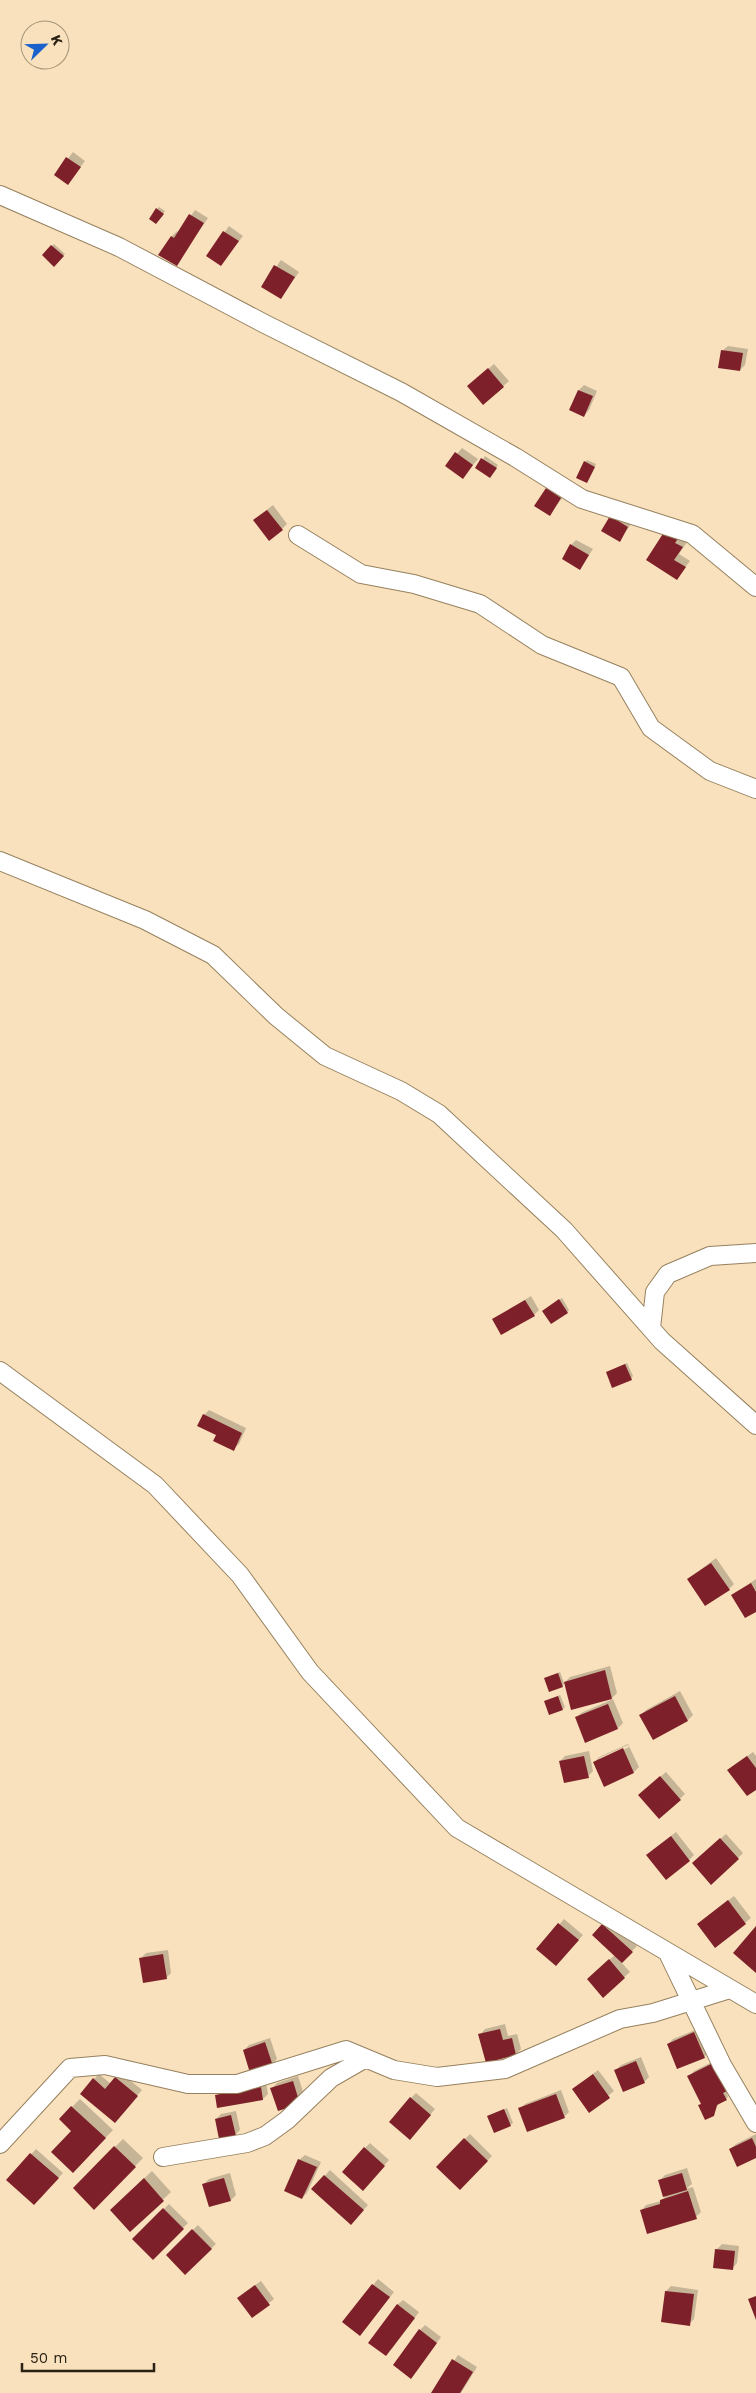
<svg xmlns="http://www.w3.org/2000/svg" width="756" height="2393" font-family="'Work Sans',sans-serif">
<rect width="100%" height="100%" fill="#f8e1bc"/>
<path fill="#0003" fill-rule="evenodd" d="M73 152 85 161 68 183 56 174Z
M159 207 165 211 159 220 157 209Z
M195 210 208 218 177 264 172 236 177 231 178 233Z
M229 226 243 236 221 264 208 255Z
M54 244 65 254 54 265 43 255Z
M281 260 299 272 281 298 263 286Z
M728 346 748 349 745 365 740 370 722 351Z
M494 364 509 381 484 403 474 381Z
M584 385 597 391 589 410 584 416 579 390Z
M462 448 478 459 463 477 447 466Z
M485 456 498 465 492 474 477 468Z
M587 460 596 464 589 479 585 462Z
M552 484 566 493 550 514 547 489Z
M273 505 287 524 282 529 260 515Z
M611 517 633 521 620 540Z
M679 537 687 542 679 554 690 561 677 578 647 559Z
M576 540 593 549 580 568 571 545Z
M531 1296 539 1310 534 1315 494 1319Z
M562 1298 569 1310 567 1312 543 1311Z
M627 1363 633 1376 631 1379 610 1371Z
M209 1410 246 1428 239 1444 233 1449 218 1434 204 1415Z
M716 1558 734 1584 729 1589 688 1579Z
M756 1579V1610L732 1595Z
M610 1666 617 1693 612 1698 565 1683 562 1686 545 1678 560 1672 564 1683 570 1677Z
M680 1691 693 1715 688 1720 653 1738 641 1715 646 1710Z
M560 1695 565 1707 563 1709 546 1701Z
M613 1699 623 1723 618 1728 586 1741 576 1718 581 1713Z
M628 1744 639 1767 634 1772 605 1785 594 1763 599 1757ZM628 1745 629 1747 599 1761V1758Z
M589 1751 593 1771 588 1776 560 1761 565 1756Z
M753 1752 756 1756V1788L734 1765Z
M666 1772 685 1794 659 1818 645 1790Z
M676 1832 694 1855 689 1860 653 1850Z
M726 1834 743 1853 738 1858H698Z
M734 1896 751 1918 716 1946 704 1919Z
M564 1919 583 1935 561 1960 538 1949Z
M608 1920 637 1946 621 1962 630 1972 603 1996 593 1974 615 1955 594 1935Z
M168 1950 171 1973 166 1978 141 1958 146 1953Z
M505 2024 508 2036 517 2034 521 2049 516 2054 480 2035 485 2029Z
M700 2028 709 2052 704 2057 668 2044 673 2039Z
M270 2038 277 2059 272 2065 244 2050 249 2045Z
M641 2057 649 2077 644 2082 616 2070 621 2065Z
M718 2059 728 2097 719 2103 713 2115 702 2103 689 2077 694 2071Z
M598 2070 614 2091 589 2111 574 2089Z
M121 2073 142 2090 120 2116 94 2079 99 2074 111 2084Z
M298 2076 305 2098 300 2103 272 2088 277 2083Z
M266 2083 268 2094 263 2099 216 2096 222 2090Z
M561 2090 569 2112 564 2117 520 2109 525 2104Z
M416 2093 435 2109 415 2133 411 2098Z
M80 2099 113 2130 73 2171V2131L60 2119Z
M507 2108 513 2123 510 2125 488 2116Z
M236 2111 240 2130 235 2135 216 2119 221 2114Z
M470 2134 492 2156 460 2189 437 2167Z
M756 2134V2157L730 2149 736 2144Z
M123 2139 143 2158 94 2208 74 2188Z
M370 2143 389 2160 368 2184 365 2148Z
M36 2149 63 2173 39 2198 8 2180Z
M305 2155 321 2162 307 2193 302 2198 299 2160Z
M687 2168 692 2184 686 2189 693 2187 701 2212 696 2217 641 2211 646 2205 661 2201 665 2197 659 2181 665 2175Z
M330 2170 368 2205 356 2218 313 2189Z
M152 2171 171 2192 130 2231 119 2202Z
M230 2173 236 2195 231 2200 204 2184 209 2179Z
M169 2204 188 2223 153 2258 134 2239Z
M198 2225 216 2244 185 2273 167 2255Z
M722 2244 739 2246 737 2263 732 2269 715 2267 717 2249Z
M378 2279 394 2292 365 2329 344 2321Z
M261 2281 274 2299 252 2316 244 2293Z
M671 2286 698 2290 694 2319 689 2324 666 2291Z
M403 2300 419 2312 391 2350 397 2305Z
M425 2325 441 2337 416 2372 420 2330Z
M458 2355 477 2367 461 2393H433Z"/>
<path fill="#7e202a" d="M66 157 81 167 68 185 54 175Z
M156 208 164 214 156 224 149 219Z
M189 214 204 223 177 266 158 255 171 236 174 238Z
M223 231 239 241 221 266 206 256Z
M51 245 64 256 54 267 42 255Z
M274 265 295 277 281 299 261 287Z
M721 350 743 353 740 371 718 368Z
M488 368 504 387 483 405 467 386Z
M578 390 593 396 584 417 569 410Z
M455 452 473 465 463 479 445 466Z
M481 458 497 468 490 478 475 468Z
M584 461 595 467 587 483 576 478Z
M546 488 561 498 550 516 534 506Z
M267 510 283 530 269 541 253 520Z
M610 516 628 527 620 542 601 531Z
M666 529 679 537 675 543 683 547 674 560 686 567 677 580 646 560Z
M570 544 589 555 580 570 562 559Z
M559 1299 568 1313 551 1324 542 1311Z
M525 1300 535 1316 501 1335 492 1319Z
M625 1364 632 1380 612 1388 606 1372Z
M203 1414 242 1433 234 1451 213 1441 216 1435 197 1426Z
M711 1563 730 1590 705 1606 687 1579Z
M751 1583 756 1592V1612L745 1618 731 1595Z
M605 1670 612 1699 571 1710 564 1682Z
M558 1673 563 1687 549 1692 544 1678Z
M558 1696 563 1710 549 1715 544 1701Z
M675 1696 688 1721 653 1740 639 1715Z
M608 1704 618 1729 585 1743 575 1717Z
M623 1748 634 1773 604 1787 593 1762Z
M584 1756 589 1778 564 1783 559 1761Z
M747 1756 756 1768V1790L747 1796 727 1770Z
M660 1776 681 1800 659 1819 638 1795Z
M671 1836 690 1861 666 1880 646 1855Z
M720 1838 739 1859 711 1885 692 1863Z
M728 1900 746 1924 715 1948 697 1924Z
M558 1923 579 1940 556 1966 536 1949Z
M602 1924 633 1952 622 1963 592 1935Z
M756 1926V1973L733 1953Z
M163 1954 167 1979 143 1983 139 1958Z
M609 1959 625 1978 603 1998 587 1979Z
M500 2029 503 2040 512 2038 516 2055 486 2063 478 2034Z
M694 2032 705 2058 677 2069 667 2044Z
M265 2042 273 2066 250 2073 243 2050Z
M636 2061 645 2083 623 2092 614 2070Z
M713 2063 727 2091 723 2093 727 2100 717 2105 714 2116 705 2120 698 2105 701 2104 687 2076Z
M593 2074 610 2098 589 2113 572 2089Z
M115 2077 138 2096 115 2123 80 2094 93 2078 105 2089Z
M293 2081 300 2104 278 2111 270 2088Z
M261 2087 263 2100 217 2108 215 2095Z
M556 2094 565 2118 527 2132 518 2108Z
M410 2097 431 2115 410 2140 389 2122Z
M71 2106 106 2138 73 2173 51 2152 71 2131 59 2119Z
M504 2109 511 2126 494 2133 487 2116Z
M231 2115 236 2136 219 2139 215 2119Z
M464 2138 488 2161 460 2190 436 2167Z
M752 2138 756 2147V2158L737 2167 729 2149Z
M114 2146 136 2167 94 2210 73 2188Z
M364 2147 385 2166 363 2191 342 2172Z
M30 2153 59 2178 34 2205 6 2180Z
M298 2159 317 2167 302 2199 284 2191Z
M682 2173 687 2190 663 2197 658 2180Z
M324 2175 364 2210 351 2225 311 2189Z
M144 2178 164 2201 130 2232 110 2210Z
M224 2178 231 2201 209 2207 202 2184Z
M688 2191 697 2219 647 2234 640 2210 660 2204V2200Z
M163 2208 184 2229 153 2260 132 2239Z
M192 2229 212 2249 185 2275 166 2255Z
M715 2249 735 2251 733 2270 713 2268Z
M372 2284 390 2297 360 2336 342 2322Z
M255 2285 270 2305 252 2318 237 2298Z
M665 2291 694 2294 690 2326 661 2322Z
M756 2296V2320L748 2299Z
M397 2304 415 2318 386 2356 368 2343Z
M419 2329 437 2343 411 2379 393 2365Z
M452 2359 473 2372 460 2393H431Z"/>
<g fill="none" stroke-linecap="round" stroke-linejoin="round">
<defs>
<path id="minor" d="M0 195 119 247 263 323 401 392 515 457 582 499 692 534 756 587
M298 535 361 574 414 584 480 604 542 645 621 677 651 728 710 771 756 789
M0 861 145 920 213 955 276 1016 325 1056 401 1091 439 1114 564 1230 662 1341 756 1425
M651 1328 655 1292 668 1274 710 1256 756 1253
M0 1371 155 1485 240 1575 310 1672 457 1828 756 2004
M668 1953 722 2065 756 2123
M0 2144 70 2068 105 2065 188 2084H237L346 2050 394 2070 437 2077 505 2069 620 2019 653 2013 730 1989
M163 2157 247 2143 265 2136 287 2120 331 2078 364 2059"/>
</defs>
<use href="#minor" stroke="#96815f" stroke-width="20"/>
<use href="#minor" stroke="#fff" stroke-width="18"/>
</g>
<g transform="translate(45 45) rotate(67)"><circle r="24" fill="#f8e1bc" stroke="#a69579"/>
<path d="M0-4L9 19L0 12L-9 19Z" fill="#1b61cc"/>
<text y="-8" font-size="14" font-weight="bold" text-anchor="middle" fill="#2a2214">K</text>
</g>
<path d="M22 2363v8h132v-8" fill="none" stroke="#2a2214" stroke-width="2.5"/>
<text x="30" y="2363" font-size="15" fill="#2a2214" stroke="#f8e1bc" stroke-width="4" paint-order="stroke">50 m</text>
</svg>
